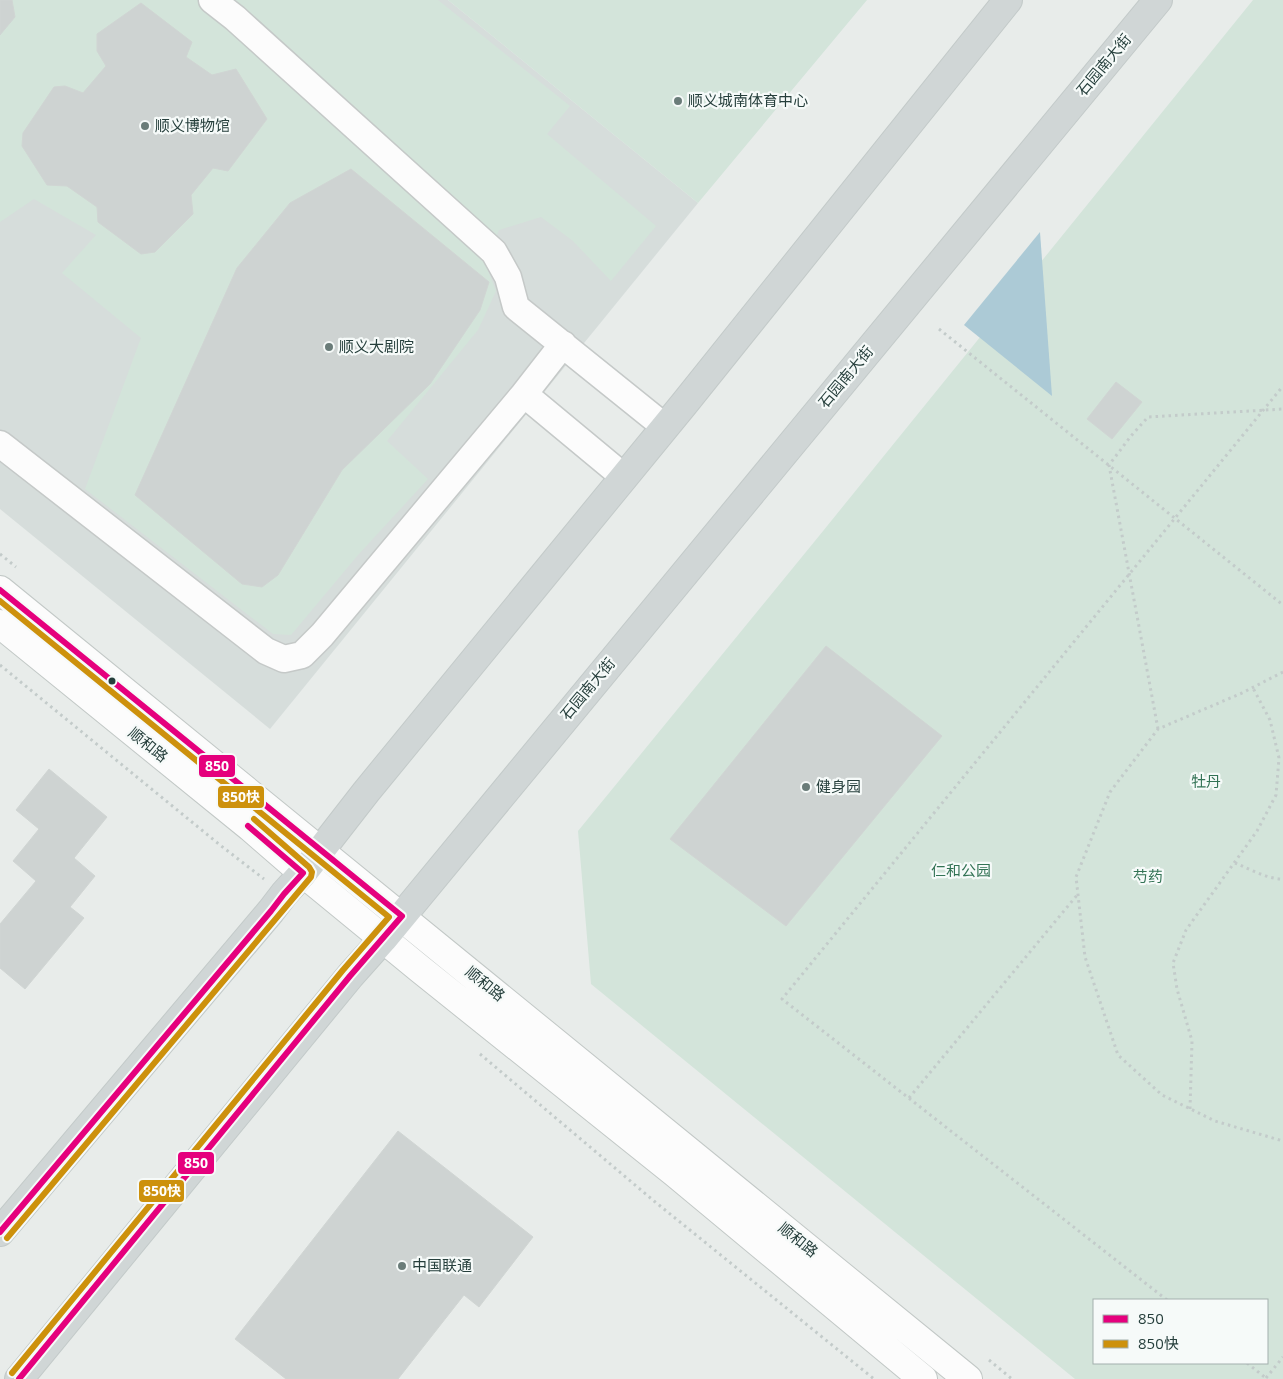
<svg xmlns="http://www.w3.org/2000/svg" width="1283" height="1379" font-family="'Open Sans','Noto Sans SC',sans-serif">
<rect width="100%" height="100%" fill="#e8ecea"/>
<path fill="#d6dddb" d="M0 0H448L698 203 270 729 0 509Z"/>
<path fill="#d3e4da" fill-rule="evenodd" d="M0 0H438L570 106 547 134 656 226 611 281 573 241 541 217 499 230 485 263 496 291 478 330 387 441 428 479 358 555 291 635 273 634 85 489 141 338 62 273 96 235 34 199 0 222Z
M448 0H867L698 203Z
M1253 0H1283V1379H1075L591 984 578 831 819 536ZM1094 1300H1267V1363H1094Z"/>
<path fill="#accad6" d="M1040 232 1052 396 964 325Z"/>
<path fill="#ced3d2" stroke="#d0d5d3" d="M0 0H12L15 17 0 35Z
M141 3 192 42 186 57 212 75 236 69 267 119 228 171 213 168 191 195 193 214 155 252 141 254 98 222 97 207 67 186 47 185 22 146 23 133 54 87 65 86 83 93 106 66 97 51V34Z
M351 169 489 282 480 310 430 384 342 470 278 575 262 587 242 584 135 495 237 268 290 203Z
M1116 382 1142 402 1112 439 1087 419Z
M826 646 942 736 786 926 670 839Z
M49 769 107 817 74 858 95 876 70 907 84 918 25 989 0 968V924L36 881 13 861 39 829 16 810Z
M398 1131 533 1237 479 1307 464 1295 398 1379H286L235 1339Z"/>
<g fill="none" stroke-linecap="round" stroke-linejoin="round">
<defs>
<path id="minor" d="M212 0 235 18 494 252 508 277 516 307 665 427
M524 394 563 344
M0 444 266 651 284 659 302 655 322 635 524 394 624 477"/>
<path id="secondary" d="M0 590 968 1379
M0 624 250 827 303 873 420 969 675 1173 923 1379"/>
<path id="primary" d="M0 1232 271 911 284 894 303 873 366 792 684 404 1008 0
M19 1379 350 976 383 939 1158 0"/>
</defs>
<use href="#minor" stroke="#c5c9c8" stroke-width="29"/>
<use href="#secondary" stroke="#c2c8c6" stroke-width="30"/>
<use href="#primary" stroke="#c3cac9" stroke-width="30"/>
<path stroke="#c3cbca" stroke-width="3" stroke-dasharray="2.5 4" stroke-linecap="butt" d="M939 329 1283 605
M0 554 16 567
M0 665 220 845 264 879
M1283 672 1242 693 1158 729 1110 792 1076 877 1085 957 1118 1055 1162 1095 1215 1121 1283 1141
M1158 729 1109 465 1131 436 1148 417 1283 409
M1235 863C1250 869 1267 879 1283 879
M480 1054 654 1201 874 1379
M909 1098 1078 894
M1190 1109 1192 1041 1177 989 1173 963 1186 930 1257 831 1276 795 1279 758 1270 720 1253 688
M1167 1300 782 999 1283 386
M989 1360 1012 1379
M1247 1363 1267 1379
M1266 1378 1283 1357"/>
<use href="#minor" stroke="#fcfcfc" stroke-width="26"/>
<use href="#secondary" stroke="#fcfcfc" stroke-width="28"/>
<use href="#primary" stroke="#d0d6d6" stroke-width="28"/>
<defs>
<path id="bus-1" d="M0 590 402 916 350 976 19 1379
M0 1232 271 911 284 894 303 873 248 826"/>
<path id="bus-2" d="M0 601 389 917 343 970 12 1373
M7 1238 311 877 312 872 309 867 254 819"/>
</defs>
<use href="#bus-1" stroke="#f6faf9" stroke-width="10"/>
<use href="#bus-2" stroke="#f6faf9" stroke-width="10"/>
<use href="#bus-1" stroke="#e5007d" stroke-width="6"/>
<use href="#bus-2" stroke="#cd910c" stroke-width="6"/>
</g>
<g fill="#6a7c79" stroke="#f6faf9" stroke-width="2">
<circle cx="678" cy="101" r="5"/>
<circle cx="145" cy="126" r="5"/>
<circle cx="329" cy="347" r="5"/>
<circle cx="806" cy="787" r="5"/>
<circle cx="402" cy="1266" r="5"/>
</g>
<circle fill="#263f3c" stroke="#f6faf9" stroke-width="2" cx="112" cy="681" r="4.5"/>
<g text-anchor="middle" stroke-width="4.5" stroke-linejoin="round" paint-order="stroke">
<g font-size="15" fill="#263f3c" stroke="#f6faf9">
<text transform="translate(1104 65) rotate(-50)" y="5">石园南大街</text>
<text transform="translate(846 377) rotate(-50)" y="5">石园南大街</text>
<text transform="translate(588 689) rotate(-50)" y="5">石园南大街</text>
<text transform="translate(148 745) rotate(39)" y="5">顺和路</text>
<text transform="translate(485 984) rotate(39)" y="5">顺和路</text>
<text transform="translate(798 1240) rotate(39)" y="5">顺和路</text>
</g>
<g font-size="15" fill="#263f3c" stroke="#f6faf9" text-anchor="start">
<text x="688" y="106">顺义城南体育中心</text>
<text x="155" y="131">顺义博物馆</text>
<text x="339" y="352">顺义大剧院</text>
<text x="816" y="792">健身园</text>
<text x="412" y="1271">中国联通</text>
</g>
<g font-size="15" fill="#337355" stroke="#f6faf9">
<text x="1206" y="787">牡丹</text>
<text x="961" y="876">仁和公园</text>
<text x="1148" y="882">芍药</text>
</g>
</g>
<g stroke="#f6faf9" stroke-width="2">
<rect x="198" y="754" width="38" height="24" rx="5" fill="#e5007d"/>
<rect x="217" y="785" width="48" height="24" rx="5" fill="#cd910c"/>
<rect x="177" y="1151" width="38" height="24" rx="5" fill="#e5007d"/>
<rect x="138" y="1179" width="47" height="24" rx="5" fill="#cd910c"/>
</g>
<g font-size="14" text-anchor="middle" font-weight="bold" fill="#fff">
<text x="217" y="771">850</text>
<text x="241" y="802">850快</text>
<text x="196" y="1168">850</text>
<text x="162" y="1196">850快</text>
</g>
<rect x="1093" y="1299" width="175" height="65" fill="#f6faf9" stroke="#a3afad"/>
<rect x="1103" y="1315" width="25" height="8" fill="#e5007d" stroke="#a3afad"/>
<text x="1138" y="1324" font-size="15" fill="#263f3c">850</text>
<rect x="1103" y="1340" width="25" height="8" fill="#cd910c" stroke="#a3afad"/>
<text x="1138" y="1349" font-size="15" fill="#263f3c">850快</text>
</svg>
